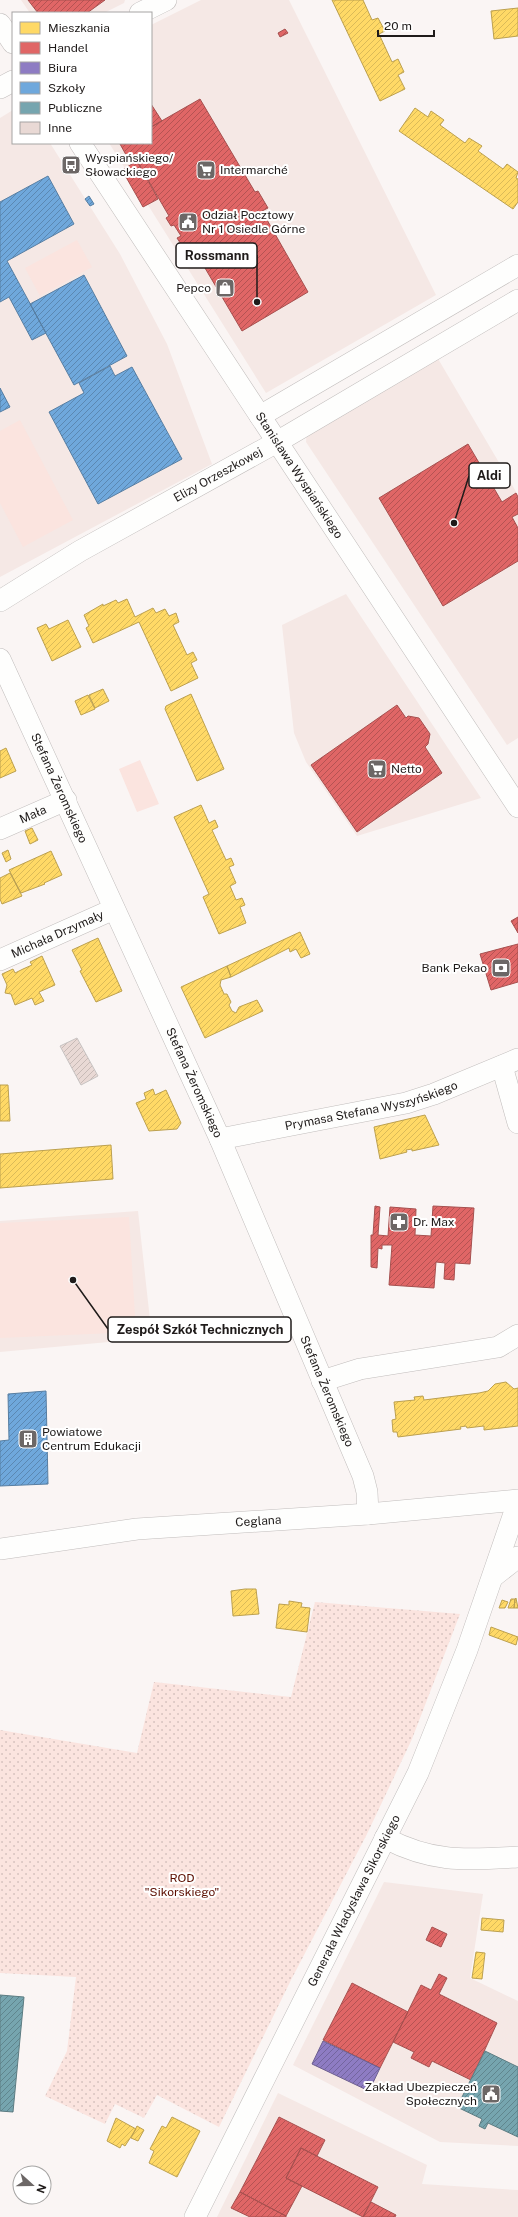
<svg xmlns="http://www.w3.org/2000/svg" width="518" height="2217" font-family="'Public Sans',sans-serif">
<defs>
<pattern id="garden-dots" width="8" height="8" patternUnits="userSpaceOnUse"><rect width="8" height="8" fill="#fbe4df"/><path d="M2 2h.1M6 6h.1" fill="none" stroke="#d7c3bf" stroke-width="1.8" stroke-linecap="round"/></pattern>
<pattern id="homes-hatch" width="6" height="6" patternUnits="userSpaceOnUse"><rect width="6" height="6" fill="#ffd966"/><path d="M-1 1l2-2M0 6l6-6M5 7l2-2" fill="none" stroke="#daba58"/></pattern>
<pattern id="shops-hatch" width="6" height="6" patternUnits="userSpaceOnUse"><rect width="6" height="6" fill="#e06666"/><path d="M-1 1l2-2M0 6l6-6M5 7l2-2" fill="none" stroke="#b55353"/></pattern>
<pattern id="offices-hatch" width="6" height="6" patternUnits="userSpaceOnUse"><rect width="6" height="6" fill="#8e7cc3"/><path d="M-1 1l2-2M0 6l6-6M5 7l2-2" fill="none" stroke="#73659e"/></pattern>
<pattern id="schools-hatch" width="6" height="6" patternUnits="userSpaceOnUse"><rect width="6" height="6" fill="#6fa8dc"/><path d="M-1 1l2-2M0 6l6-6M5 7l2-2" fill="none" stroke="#5b88b2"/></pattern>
<pattern id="public-hatch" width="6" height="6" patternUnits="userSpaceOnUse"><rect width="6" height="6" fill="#76a5af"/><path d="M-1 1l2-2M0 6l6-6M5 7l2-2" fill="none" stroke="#60868e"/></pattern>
<pattern id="building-hatch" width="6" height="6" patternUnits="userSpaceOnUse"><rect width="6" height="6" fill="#e9d9d5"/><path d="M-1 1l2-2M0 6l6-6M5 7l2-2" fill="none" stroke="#c7bab6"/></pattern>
</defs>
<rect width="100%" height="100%" fill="#faf5f4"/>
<path fill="#f5e8e5" d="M21 0H125L124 3 104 13H30Z
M201 0H289L436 295 266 393 109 143H151V25Z
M13 110V143H50L120 254 167 344 212 464 0 577V118Z
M437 357 518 495V738L507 745 306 442 307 430Z
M346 594 481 798 357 836 306 762 294 733 282 625Z
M138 1211 152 1338 0 1352V1221Z
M384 1882 483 1894 470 1978 518 2001V2146L440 2142 293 2065Z
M278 2093 427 2165 422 2184 518 2190V2217H217Z"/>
<path fill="#fbe4df" d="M77 240 92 267 40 296 25 268Z
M20 420 73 520 23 547 0 503V431Z
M140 760 159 804 137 812 119 769Z
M129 1217 136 1332 0 1338V1223Z"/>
<path fill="url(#garden-dots)" d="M315 1602 460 1614 412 1739 367 1834 291 1980 219 2127 157 2095 144 2118 115 2104 105 2124 45 2096 67 2051 76 1977 0 1973V1730L137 1753 154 1682 291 1697Z"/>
<path fill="url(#homes-hatch)" stroke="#bca04f" d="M332 0H363L372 20 378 18 385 31 379 34 392 62 398 59 404 72 398 75 405 89 380 101Z
M518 8V36L494 39 491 11Z
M415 108 428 117 431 111 444 120 440 125 465 143 469 138 482 146 478 151 503 169 507 164 518 172 516 178 518 179V202L513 209 399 131Z
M127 599 135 617 153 608 156 613 165 609 169 616 176 613 179 622 173 625 187 655 193 652 197 660 191 663 198 678 171 691 139 622 93 643 86 628 89 626 84 615 103 604V606L116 600 118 603Z
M68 620 81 647 52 661 37 628 46 624 49 629Z
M103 689 109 701 95 708 89 695Z
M191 694 224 769 197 781 165 709 166 706Z
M88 695 95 709 81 715 75 701Z
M6 748 16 771 0 778V751Z
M201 805 209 823 215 820 218 827 212 830 226 860 231 858 234 865 229 867 236 883 230 886 236 900 242 898 245 905 240 907 246 923 219 934 203 897 209 894 174 817Z
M32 828 38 840 30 844 25 831Z
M8 850 11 859 6 862 2 853Z
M51 851 62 875 44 883 45 884 21 893 9 870Z
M10 873 22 896 2 904 0 899V878Z
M300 932 310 954 301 958 296 949 290 952 289 948 231 977 227 966Z
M98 938 122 991 96 1002 80 971 82 970 72 950Z
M42 956 55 985 39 992 44 1001 35 1005 32 998 15 1005 11 994 5 993 7 985 2 974 13 969 15 973 23 969 32 965 30 962Z
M227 966 231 977 221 980 220 985 224 994H227L231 1002 229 1005 232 1011 236 1013 239 1007 257 1000 263 1011 205 1038 181 987Z
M0 1085H8L10 1121H0Z
M153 1089 155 1095 166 1090 181 1123 177 1129 149 1131 136 1103 146 1099 144 1093Z
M425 1115 439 1145 412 1151V1149L406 1150 407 1152 380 1159 374 1127Z
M111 1145 113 1179 0 1188V1154Z
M506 1382 514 1389 518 1388V1426L484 1430V1426L467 1428 466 1426 460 1427 461 1429 398 1437 397 1432H393L392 1420 396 1419 394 1402 415 1400 414 1397 423 1396 424 1400 479 1393 488 1391 495 1384Z
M245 1589H256L259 1614 233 1616 231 1591Z
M516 1598 518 1608H514L515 1599Z
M511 1599H515L514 1608H508Z
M502 1600 508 1602 505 1608H499Z
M289 1601 302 1603 301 1607 310 1608 307 1632 276 1628 279 1604 289 1605Z
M491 1627 518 1637 516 1645 489 1635Z
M482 1918 504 1920 503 1932 481 1930Z
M476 1952 485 1953 482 1979 472 1978Z
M172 2117 200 2131 177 2177 149 2163 154 2151 150 2149 162 2126 166 2128Z
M116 2118 136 2129 125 2146 122 2144 120 2148 107 2141Z
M137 2126 144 2130 138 2141 131 2138Z"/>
<path fill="url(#shops-hatch)" stroke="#a6504f" d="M28 0H105L87 13H38Z
M285 29 288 33 280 37 278 33Z
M200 99 255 192 258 191 268 208 262 211 308 292 242 331 195 251 188 255 177 238 181 236 174 225 171 226 166 218 169 216 137 161 135 159 130 162 120 144 151 143V127Z
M151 104 162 121 151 127Z
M137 161 158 199 143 207 122 170Z
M468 444 502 502 516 493 518 497V514L512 517 518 528V561L443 606 379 498Z
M397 705 406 718 408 716 419 718 430 734 428 744 425 747 442 773 357 832 311 765Z
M518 917V933L511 921Z
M518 944V982L491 990 480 954Z
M375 1206 380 1207 378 1235 388 1236 390 1207 416 1209 415 1235 431 1236 433 1206 474 1208 470 1264 455 1263 454 1280 444 1279 445 1263 436 1262 434 1288 389 1285 392 1245H382V1249L378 1248 377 1268 371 1267V1235H373Z
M432 1927 447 1934 441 1947 426 1940Z
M439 1974 447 1978 439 1994 497 2023 471 2080 432 2061 429 2067 411 2058 414 2052 393 2042 421 1985 431 1990Z
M352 1983 408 2012 380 2068 323 2040Z
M279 2117 325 2140 317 2156 301 2148 286 2178 302 2186 286 2216 240 2192Z
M301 2148 378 2187 363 2217 286 2178Z
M240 2192 286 2216V2217H250L231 2208Z
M371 2202 396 2215 395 2217H363Z"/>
<path fill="url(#offices-hatch)" stroke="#6d5f90" d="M323 2041 380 2068 369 2091 312 2064Z"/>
<path fill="url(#schools-hatch)" stroke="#577ea2" d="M48 176 74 224 7 261 46 333 32 340 9 297 0 302V202Z
M89 196 94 204 90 206 85 199Z
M84 275 127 356 74 385 30 304Z
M110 366 115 376 132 367 182 459 98 504 49 412 84 393 79 383Z
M0 388 10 407 0 412Z
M46 1391 48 1484 0 1486V1441L9 1440 8 1394Z"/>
<path fill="url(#public-hatch)" stroke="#5c7c82" d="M0 1995 24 1997 13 2112 0 2111Z
M485 2051 518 2067V2137L488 2123 485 2129 479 2126 482 2119 457 2107Z"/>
<path fill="url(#building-hatch)" stroke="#c7c3c2" d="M77 1038 98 1076 81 1085 60 1046Z"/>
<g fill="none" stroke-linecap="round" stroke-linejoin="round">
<defs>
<g id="street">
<path d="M140 13 166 0"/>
<path d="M0 24 13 43"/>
<path d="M0 88 13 81"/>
<path id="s1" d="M80 143 518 807"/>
<path d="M260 416 518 265"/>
<path id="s2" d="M0 601 80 551 277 442 518 300"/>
<path id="s3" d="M0 659 220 1139 363 1476 367 1492 368 1514"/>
<path id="s4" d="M0 829 66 800"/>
<path id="s5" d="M0 960 114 909"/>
<path d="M502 1066 518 1123"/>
<path id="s6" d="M220 1139 406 1103 434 1094 518 1059"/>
<path d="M322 1381 360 1369 498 1347 518 1335"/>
<path id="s7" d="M0 1549 137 1529 368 1514 518 1500"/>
<path d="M494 1576 518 1557"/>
<path d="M385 1838C433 1863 465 1860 518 1857"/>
<path id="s8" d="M195 2217 418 1773 467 1650 518 1502"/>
</g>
</defs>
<use href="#street" stroke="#c1bdbc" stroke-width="22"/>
<use href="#street" stroke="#fefefd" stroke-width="21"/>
</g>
<defs>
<symbol id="bus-square" viewBox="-11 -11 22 22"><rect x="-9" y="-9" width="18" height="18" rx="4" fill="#6c6766" stroke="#fff"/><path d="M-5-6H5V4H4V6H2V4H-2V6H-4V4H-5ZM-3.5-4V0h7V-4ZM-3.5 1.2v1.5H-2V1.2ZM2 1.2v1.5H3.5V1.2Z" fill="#fff"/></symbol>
<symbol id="supermarket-square" viewBox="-11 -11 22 22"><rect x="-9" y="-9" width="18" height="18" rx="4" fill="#6c6766" stroke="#fff"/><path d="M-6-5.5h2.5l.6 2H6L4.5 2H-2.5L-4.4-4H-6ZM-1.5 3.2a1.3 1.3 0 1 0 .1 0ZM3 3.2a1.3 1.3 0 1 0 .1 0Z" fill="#fff"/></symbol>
<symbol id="civic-square" viewBox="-11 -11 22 22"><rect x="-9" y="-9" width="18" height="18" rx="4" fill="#6c6766" stroke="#fff"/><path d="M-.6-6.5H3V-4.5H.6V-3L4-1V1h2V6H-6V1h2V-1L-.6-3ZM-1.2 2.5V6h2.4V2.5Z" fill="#fff"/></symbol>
<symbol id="shop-square" viewBox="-11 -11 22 22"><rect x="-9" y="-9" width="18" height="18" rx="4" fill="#6c6766" stroke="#fff"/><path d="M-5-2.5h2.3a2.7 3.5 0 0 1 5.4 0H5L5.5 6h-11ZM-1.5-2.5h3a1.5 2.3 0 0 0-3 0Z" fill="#fff"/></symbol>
<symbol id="bank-square" viewBox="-11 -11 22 22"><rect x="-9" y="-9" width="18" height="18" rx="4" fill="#6c6766" stroke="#fff"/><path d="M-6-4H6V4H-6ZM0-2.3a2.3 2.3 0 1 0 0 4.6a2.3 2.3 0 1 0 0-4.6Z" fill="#fff"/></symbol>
<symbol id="pharmacy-square" viewBox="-11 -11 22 22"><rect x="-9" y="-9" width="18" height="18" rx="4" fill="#6c6766" stroke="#fff"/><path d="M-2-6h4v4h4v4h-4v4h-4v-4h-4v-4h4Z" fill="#fff"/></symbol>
<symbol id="building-square" viewBox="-11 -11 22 22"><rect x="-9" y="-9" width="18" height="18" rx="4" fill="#6c6766" stroke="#fff"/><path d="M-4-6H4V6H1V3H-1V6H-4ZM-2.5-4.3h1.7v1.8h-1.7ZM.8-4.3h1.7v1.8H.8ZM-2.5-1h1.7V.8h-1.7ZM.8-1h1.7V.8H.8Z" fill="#fff"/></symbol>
</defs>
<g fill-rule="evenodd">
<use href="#bus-square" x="60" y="154" width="22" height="22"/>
<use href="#supermarket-square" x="195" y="159" width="22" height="22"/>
<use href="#civic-square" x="177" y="211" width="22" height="22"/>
<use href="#shop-square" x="214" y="277" width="22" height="22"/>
<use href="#supermarket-square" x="366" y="758" width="22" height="22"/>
<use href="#bank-square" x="490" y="957" width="22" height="22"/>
<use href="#pharmacy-square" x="388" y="1211" width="22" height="22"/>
<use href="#building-square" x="17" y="1428" width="22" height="22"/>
<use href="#civic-square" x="480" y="2083" width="22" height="22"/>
</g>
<g text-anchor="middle" stroke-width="4" stroke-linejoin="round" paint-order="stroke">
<g font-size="12" fill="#1f1b1a" stroke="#fff" text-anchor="start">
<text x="85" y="162">Wyspiańskiego/<tspan x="85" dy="14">Słowackiego</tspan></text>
<text x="220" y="174">Intermarché</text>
<text x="202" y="219">Odział Pocztowy<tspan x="202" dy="14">Nr 1 Osiedle Górne</tspan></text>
<text x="211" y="292" text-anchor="end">Pepco</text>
<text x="391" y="773">Netto</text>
<text x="487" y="972" text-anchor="end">Bank Pekao</text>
<text x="413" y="1226">Dr. Max</text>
<text x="42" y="1436">Powiatowe<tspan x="42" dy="14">Centrum Edukacji</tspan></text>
<text x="477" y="2091" text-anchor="end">Zakład Ubezpieczeń<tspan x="477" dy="14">Społecznych</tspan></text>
</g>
<g font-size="12" fill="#1f1b1a" stroke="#fff">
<text dy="4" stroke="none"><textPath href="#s2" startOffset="252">Elizy Orzeszkowej</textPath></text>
<text dy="4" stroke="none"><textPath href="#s1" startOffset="398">Stanisława Wyspiańskiego</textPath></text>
<text dy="4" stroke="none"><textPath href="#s3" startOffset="142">Stefana Żeromskiego</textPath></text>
<text dy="4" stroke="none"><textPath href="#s4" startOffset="36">Mała</textPath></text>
<text dy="4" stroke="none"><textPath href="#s5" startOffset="63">Michała Drzymały</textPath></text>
<text dy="4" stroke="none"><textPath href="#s3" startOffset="466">Stefana Żeromskiego</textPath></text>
<text dy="4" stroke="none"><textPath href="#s6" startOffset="155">Prymasa Stefana Wyszyńskiego</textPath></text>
<text dy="4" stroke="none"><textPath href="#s3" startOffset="802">Stefana Żeromskiego</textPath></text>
<text dy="4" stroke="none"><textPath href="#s7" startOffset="260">Ceglana</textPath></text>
<text dy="4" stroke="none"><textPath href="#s8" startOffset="354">Generała Władysława Sikorskiego</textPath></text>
</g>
<g font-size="12" fill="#5c0e00" stroke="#fff">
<text x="182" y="1882">ROD<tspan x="182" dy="14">"Sikorskiego"</tspan></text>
</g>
</g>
<path fill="none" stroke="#1f1b1a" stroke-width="1.5" d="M257 302L257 255M454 523L469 476M73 1280L108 1329"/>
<g fill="#1f1b1a" stroke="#fff" stroke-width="1.5">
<circle cx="257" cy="302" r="4"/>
<circle cx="454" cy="523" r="4"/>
<circle cx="73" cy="1280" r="4"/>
</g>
<g fill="#fff" stroke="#1f1b1a" stroke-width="1.5">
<rect x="176" y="243" width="81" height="25" rx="4"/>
<rect x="469" y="463" width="41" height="25" rx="4"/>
<rect x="108" y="1317" width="183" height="25" rx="4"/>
</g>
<g font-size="13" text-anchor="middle" font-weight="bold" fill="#1f1b1a">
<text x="217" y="260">Rossmann</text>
<text x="489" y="480">Aldi</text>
<text x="200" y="1334">Zespół Szkół Technicznych</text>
</g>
<rect x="12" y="12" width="140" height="132" fill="#ffffff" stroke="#a5a4a3"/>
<rect x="20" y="22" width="20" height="12" fill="#ffd966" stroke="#a5a4a3"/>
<text x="48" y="32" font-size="12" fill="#1f1b1a">Mieszkania</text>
<rect x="20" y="42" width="20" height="12" fill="#e06666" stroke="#a5a4a3"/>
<text x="48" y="52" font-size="12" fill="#1f1b1a">Handel</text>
<rect x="20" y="62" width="20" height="12" fill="#8e7cc3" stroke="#a5a4a3"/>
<text x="48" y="72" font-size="12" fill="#1f1b1a">Biura</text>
<rect x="20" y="82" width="20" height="12" fill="#6fa8dc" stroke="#a5a4a3"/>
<text x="48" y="92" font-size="12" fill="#1f1b1a">Szkoły</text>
<rect x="20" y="102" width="20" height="12" fill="#76a5af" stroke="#a5a4a3"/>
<text x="48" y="112" font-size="12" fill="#1f1b1a">Publiczne</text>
<rect x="20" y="122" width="20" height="12" fill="#e9d9d5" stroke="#a5a4a3"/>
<text x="48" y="132" font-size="12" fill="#1f1b1a">Inne</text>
<g transform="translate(32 2185) rotate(111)"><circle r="19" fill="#ffffff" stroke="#a5a4a3"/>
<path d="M0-3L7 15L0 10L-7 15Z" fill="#6c6766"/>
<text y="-6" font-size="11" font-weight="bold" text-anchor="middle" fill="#1f1b1a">N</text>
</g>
<path d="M378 30v6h56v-6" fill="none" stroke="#1f1b1a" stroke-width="2"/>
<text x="384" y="30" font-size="12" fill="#1f1b1a" stroke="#ffffff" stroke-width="3" paint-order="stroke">20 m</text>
</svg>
